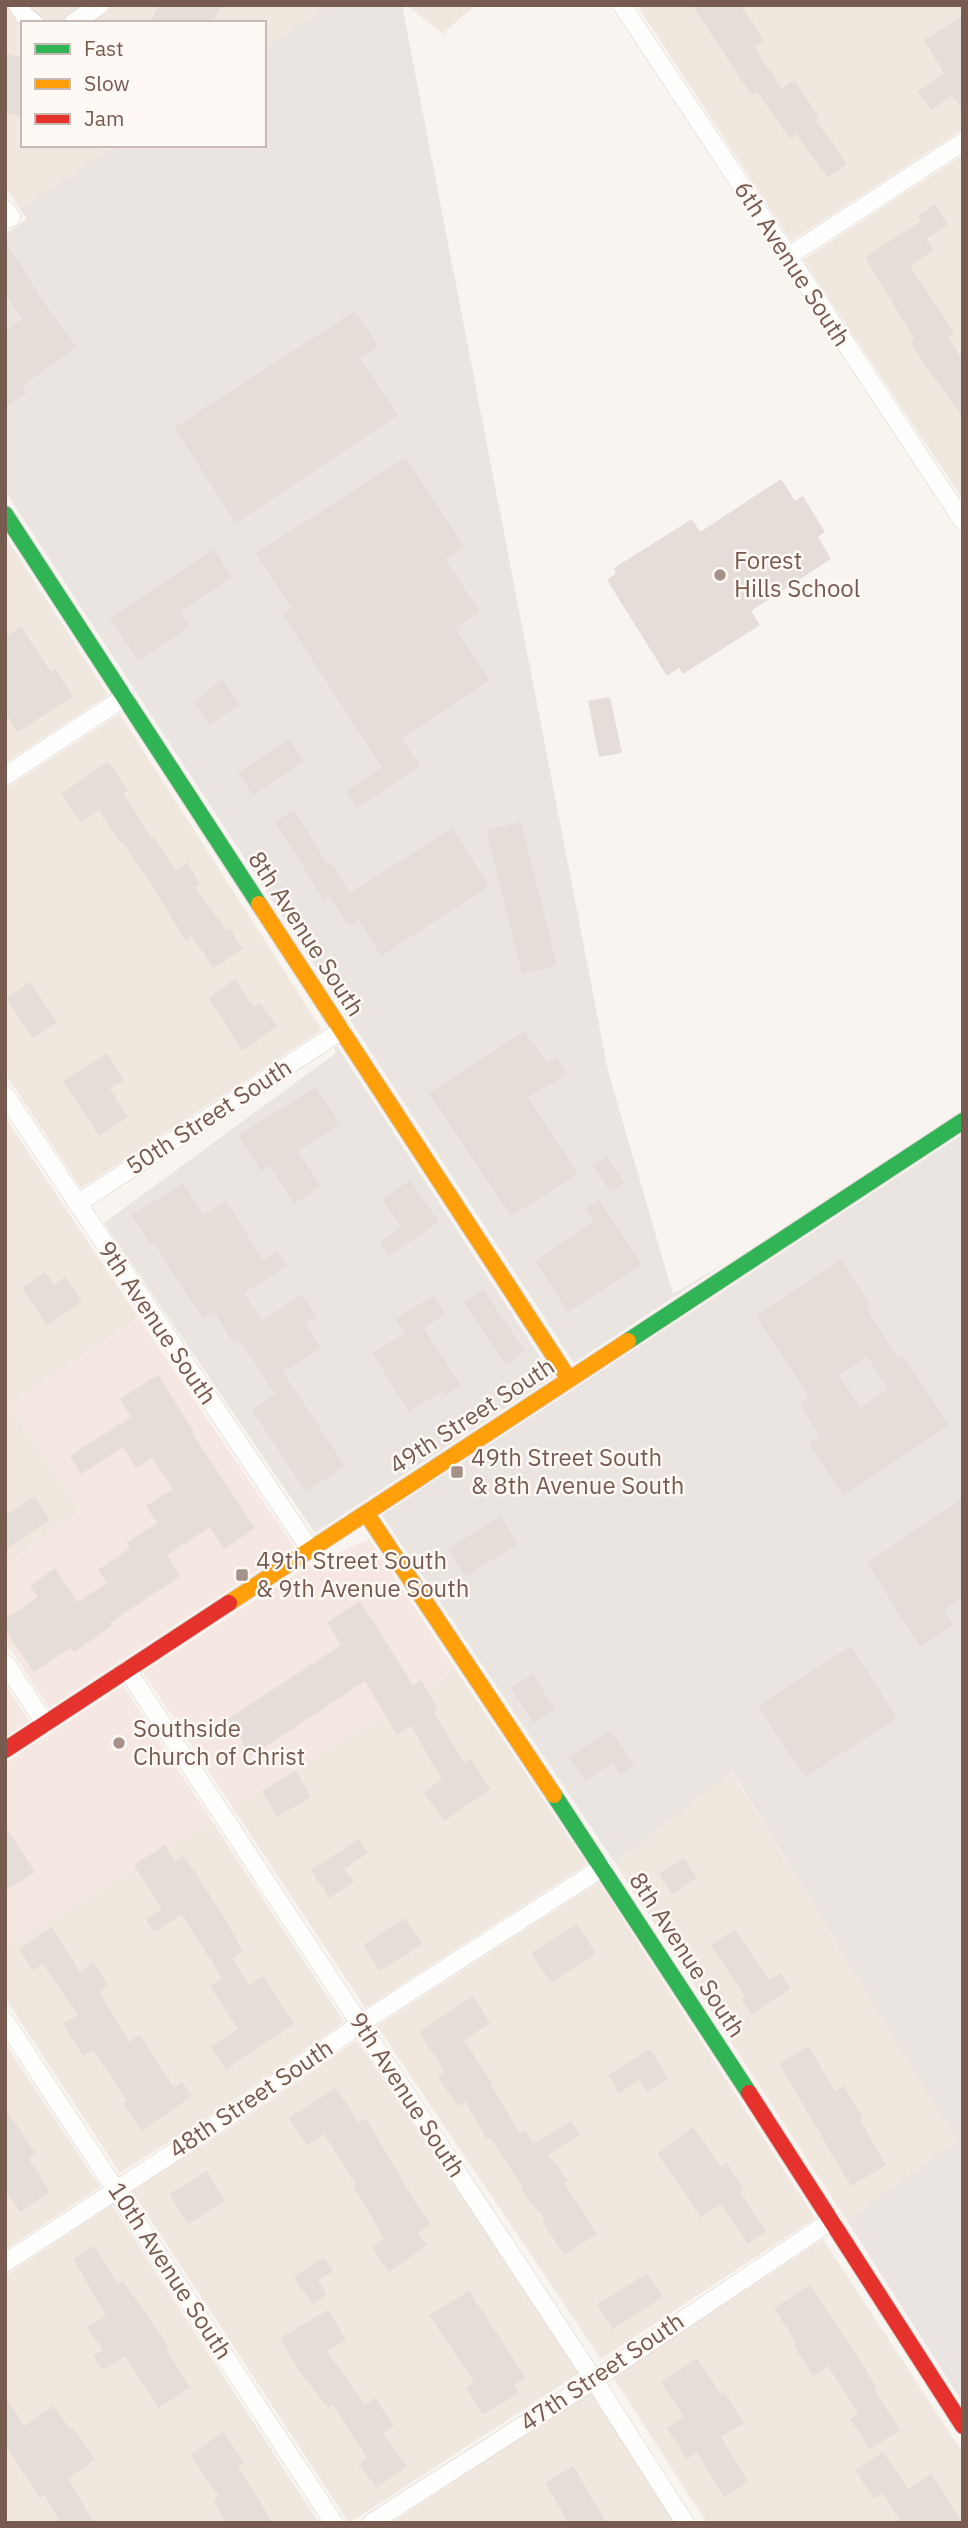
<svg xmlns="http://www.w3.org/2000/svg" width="968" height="2528" font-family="'IBM Plex Sans',sans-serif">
<rect width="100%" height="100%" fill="#f8f5f0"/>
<path fill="#f0e7df" d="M5 5H330L264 48V23H23V145H117L20 209 5 186Z
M407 5H476L444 32V35Z
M637 5H963V129L791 241Z
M963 155V499L803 260Z
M5 536 108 695 5 763Z
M120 714 322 1030 81 1188 5 1073V789Z
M5 1118 139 1318 9 1404 80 1511 5 1565Z
M456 1670 587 1864 365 2008 233 1808Z
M731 1771 958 2141 847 2221 615 1863Z
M212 1821 344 2022 231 2102 120 2173 5 1998V1948Z
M599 1882 815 2218 601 2359 377 2026Z
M357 2040 581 2372 349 2523 132 2191 243 2120Z
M5 2043 100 2187 5 2250Z
M112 2205 319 2523H10L5 2515V2276Z
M823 2239 963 2453V2523H707L613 2377Z
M593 2390 677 2523H391Z"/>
<path fill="#f5e7e2" d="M139 1318 294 1547 49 1708 5 1641V1565L80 1511 9 1404Z
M369 1539 456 1670 233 1808 143 1672 308 1566Z
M5 1685 29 1721 5 1737Z
M123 1686 212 1821 5 1948V1763Z"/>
<path fill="#ebe5e1" d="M330 5H402L608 1071 673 1294 730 1260 574 1363 5 491V234L27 219 20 209 117 145H264V48Z
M337 1046 553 1377 315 1533 104 1223 336 1053 334 1048Z
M963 1134V2403L847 2221 957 2141 732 1771 615 1863 382 1515Z"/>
<path fill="#e5ddd8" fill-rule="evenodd" d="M159 5H222L212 23H149Z
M692 5H741L764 41 754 47 782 89 794 80 819 117 816 120 847 164 828 177 796 134 790 138 758 93 752 96Z
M963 16V110L952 96 931 110 917 92 944 73 924 40Z
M5 53 23 58V117L5 112Z
M935 204 948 224 926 239 934 250 910 266 954 333 948 337 963 361V418L910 343 915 340 865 257 921 221 918 216Z
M5 241 45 304 77 347 22 386 27 393 5 407V331L22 319 5 292Z
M355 311 378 346 360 358 398 415 236 523 174 428Z
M406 457 464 547 445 559 480 612 455 628 490 680 402 738 420 766 357 808 346 791 382 767 282 614 291 607 256 553Z
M781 479 795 501 803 496 825 532 818 537 831 559 751 611 760 625 683 674 679 668 667 676 607 580 616 573 614 568 692 519 700 532Z
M214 549 232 577 180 612 190 626 138 661 110 618Z
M21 627 51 672 56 669 73 696 18 732 5 712V637Z
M222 680 240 704 210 725 193 702Z
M610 697 622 753 599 757 588 701Z
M289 739 304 761 253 795 238 773Z
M108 761 128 790 123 793 151 837 153 836 175 870 187 863 200 884 195 887 226 930 229 928 243 949 213 968 192 936 186 941 144 872 143 873 122 841 120 843 99 810 81 823 61 794Z
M294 810 327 864 331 862 350 893 452 828 489 886 381 956 359 920 349 926 329 896 324 900 275 822Z
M521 822 557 965 522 974 486 830Z
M235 979 254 1007 260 1003 277 1026 242 1051 209 998Z
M30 982 57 1022 33 1038 6 999Z
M524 1031 548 1063 557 1057 567 1075 528 1097 578 1174 511 1216 429 1093Z
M107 1053 124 1080 110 1089 128 1117 99 1136 63 1081Z
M316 1087 340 1124 298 1151 321 1186 294 1204 270 1165 261 1171 238 1135Z
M607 1156 624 1183 610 1192 593 1165Z
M410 1180 439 1222 389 1256 380 1242 401 1227 382 1199Z
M183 1183 204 1215 226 1201 263 1260 277 1251 287 1266 244 1293 262 1321 302 1294 317 1316 306 1324 321 1348 283 1372 345 1466 306 1492 252 1410 275 1394 240 1340 234 1344 214 1312 203 1319 154 1243 151 1245 132 1215Z
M599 1200 642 1265 568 1312 535 1261 594 1222 585 1209Z
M841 1260 871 1306 867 1309 898 1359 903 1355 949 1425 843 1496 809 1444 820 1436 800 1404 809 1397 756 1316ZM867 1356 888 1389 860 1408 839 1375Z
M45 1272 54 1285 65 1277 82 1302 47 1325 22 1288Z
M483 1289 525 1351 506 1365 464 1302Z
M434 1295 445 1314 424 1328 460 1385 445 1395 442 1391 409 1412 372 1353 405 1333 396 1319Z
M158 1375 194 1432 192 1433 255 1528 224 1549 210 1527 167 1555 180 1576 110 1623 112 1626 74 1652 71 1647 34 1672 5 1630V1620L38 1597 30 1586 55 1568 77 1602 107 1583 98 1570 130 1548 127 1542 157 1523 146 1506 173 1489 152 1458 136 1468 123 1447 81 1474 70 1456 131 1417 120 1399Z
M35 1496 50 1520 5 1550V1516Z
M963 1498V1597L944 1610 953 1625 920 1647 867 1563Z
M500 1516 518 1544 466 1576 448 1549Z
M360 1601 413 1685 421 1680 438 1710 434 1712 464 1763 470 1759 491 1789 444 1821 424 1792 442 1779 411 1726 397 1735 365 1681 251 1756 228 1719 341 1645 327 1622Z
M851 1646 897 1718 805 1777 758 1706Z
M533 1674 555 1710 533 1723 511 1687Z
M610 1730 634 1766 621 1775 612 1763 585 1781 569 1757Z
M296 1771 311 1797 277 1817 262 1791Z
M5 1826 35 1872 5 1891Z
M359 1839 368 1853 344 1869 354 1882 329 1898 311 1870Z
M165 1845 175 1862 184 1856 219 1909 243 1951 232 1958 249 1985 263 1976 294 2024 226 2069 211 2047 238 2029 210 1986 222 1978 182 1915 154 1932 146 1919 162 1909 134 1865Z
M684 1858 697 1878 672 1894 659 1874Z
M405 1918 422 1944 380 1971 363 1945Z
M577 1924 596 1954 551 1983 531 1953Z
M52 1927 80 1972 93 1963 108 1985 99 1992 129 2042 140 2035 174 2088 182 2082 192 2096 142 2131 123 2104 127 2101 94 2050 83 2056 63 2024 78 2015 43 1964 33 1970 19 1949Z
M735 1929 769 1980 780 1973 791 1988 752 2015 741 1999 745 1996 711 1945Z
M473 1996 490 2023 464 2040 492 2083 490 2084 520 2134 525 2131 534 2144 571 2121 580 2134 548 2155 568 2180 564 2183 597 2234 564 2255 543 2222 546 2221 521 2189 523 2188 490 2137 487 2139 465 2101 458 2106 438 2077 445 2072 419 2032Z
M808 2046 835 2091 844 2086 863 2118 860 2120 886 2165 851 2186 779 2064Z
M650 2049 668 2079 647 2092 640 2080 619 2093 608 2075Z
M336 2088 359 2123 366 2118 413 2199 431 2224 418 2233 427 2245 389 2272 372 2247 384 2238 353 2186 356 2184 324 2134 307 2145 289 2118Z
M5 2108 36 2154 29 2159 50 2192 20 2212 5 2190Z
M693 2127 721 2167 727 2163 744 2190 740 2192 766 2232 748 2244 721 2204 701 2217 657 2153Z
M207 2171 225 2201 188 2224 169 2194Z
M94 2246 118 2284 123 2281 154 2325 169 2348 166 2350 190 2387 159 2408 125 2356 103 2370 93 2356 103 2350 87 2328 106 2315 73 2259Z
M324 2257 333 2271 318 2281 327 2294 312 2304 294 2277Z
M647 2273 663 2297 613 2329 597 2305Z
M810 2285 860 2360 877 2389 874 2390 900 2430 870 2449 850 2419 859 2414 828 2366 813 2376 793 2345 796 2343 774 2308Z
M469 2291 526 2378 514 2385 519 2393 483 2415 466 2388 474 2382 429 2315Z
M328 2310 346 2340 327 2351 365 2405 375 2398 394 2426 383 2433 407 2466 376 2488 359 2464 367 2458 333 2405 328 2408 298 2369 280 2338Z
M697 2358 721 2394 724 2392 744 2423 721 2437 748 2482 724 2497 697 2452 687 2459 667 2428 684 2417 661 2382Z
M5 2397 25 2426 53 2406 70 2429 73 2428 95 2459 68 2479 94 2523H61L44 2495 40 2498 5 2445Z
M223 2432 244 2462 238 2466 273 2523H226L213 2500 219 2496 190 2455Z
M883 2452 908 2489 931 2474 963 2523H902L883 2493 874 2499 855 2470Z
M573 2466 607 2523H569L545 2483Z"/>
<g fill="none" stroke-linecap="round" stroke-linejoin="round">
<defs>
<path id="street" d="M18 5 24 15 34 23
M622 5 963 521
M73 23 100 5
M5 209 11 217 5 220
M787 257 963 142
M5 776 125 697
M5 1095 310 1549
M77 1204 342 1030
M5 1663 45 1723
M127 1670 594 2380 685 2523
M5 2021 334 2523
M5 2263 237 2111 360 2024 603 1867
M371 2523 594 2380 832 2220"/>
<path id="fast" d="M5 514 259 904
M628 1341 963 1121
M554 1795 749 2093"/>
<path id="slow" d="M259 904 569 1379
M366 1513 554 1795
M229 1603 628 1341"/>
<path id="jam" d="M5 1750 229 1603
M749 2093 963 2426"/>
</defs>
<use href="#street" stroke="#d8d2ce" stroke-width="19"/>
<use href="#fast" stroke="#d8d0cc" stroke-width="18"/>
<use href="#slow" stroke="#d8d0cc" stroke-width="18"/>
<use href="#jam" stroke="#d8d0cc" stroke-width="18"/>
<use href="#street" stroke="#fefefd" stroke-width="18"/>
<use href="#fast" stroke="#30b455" stroke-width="16"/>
<use href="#slow" stroke="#ff9f0a" stroke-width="16"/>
<use href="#jam" stroke="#e5322d" stroke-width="16"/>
</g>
<g fill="#a49188" stroke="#fef9f4" stroke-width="2.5">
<circle cx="720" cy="575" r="7"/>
<rect x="450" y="1465" width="14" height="14" rx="3.5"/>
<rect x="235" y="1568" width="14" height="14" rx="3.5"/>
<circle cx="119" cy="1743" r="7"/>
</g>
<g text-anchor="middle" stroke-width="5" stroke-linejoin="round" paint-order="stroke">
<g font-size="24" fill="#775b50" stroke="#fef9f4">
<text transform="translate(792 264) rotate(57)" y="8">6th Avenue South</text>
<text transform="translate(306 934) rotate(57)" y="8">8th Avenue South</text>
<text transform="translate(209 1117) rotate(-33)" y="8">50th Street South</text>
<text transform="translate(157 1323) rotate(56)" y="8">9th Avenue South</text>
<text transform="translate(472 1416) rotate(-33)" y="8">49th Street South</text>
<text transform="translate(687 1955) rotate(57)" y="8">8th Avenue South</text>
<text transform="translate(407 2095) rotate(57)" y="8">9th Avenue South</text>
<text transform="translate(251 2099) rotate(-34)" y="8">48th Street South</text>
<text transform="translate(170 2271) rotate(57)" y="8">10th Avenue South</text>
<text transform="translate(602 2372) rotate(-34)" y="8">47th Street South</text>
</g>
<g font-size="24" fill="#775b50" stroke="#fef9f4" text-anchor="start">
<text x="734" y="569">Forest<tspan x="734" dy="28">Hills School</tspan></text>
<text x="471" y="1466">49th Street South<tspan x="471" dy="28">&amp; 8th Avenue South</tspan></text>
<text x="256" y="1569">49th Street South<tspan x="256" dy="28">&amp; 9th Avenue South</tspan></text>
<text x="133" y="1737">Southside<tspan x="133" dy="28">Church of Christ</tspan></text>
</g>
</g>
<rect width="968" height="2528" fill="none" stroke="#775b50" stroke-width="14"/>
<rect x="21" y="21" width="245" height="126" fill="#fef9f4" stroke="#c8bab2" stroke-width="2"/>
<rect x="35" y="44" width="35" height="10" fill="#30b455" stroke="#c8bab2" stroke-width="2"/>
<text x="84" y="56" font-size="21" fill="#775b50">Fast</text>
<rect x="35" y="79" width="35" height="10" fill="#ff9f0a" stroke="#c8bab2" stroke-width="2"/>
<text x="84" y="91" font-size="21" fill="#775b50">Slow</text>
<rect x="35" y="114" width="35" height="10" fill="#e5322d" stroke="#c8bab2" stroke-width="2"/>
<text x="84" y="126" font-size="21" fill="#775b50">Jam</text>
</svg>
